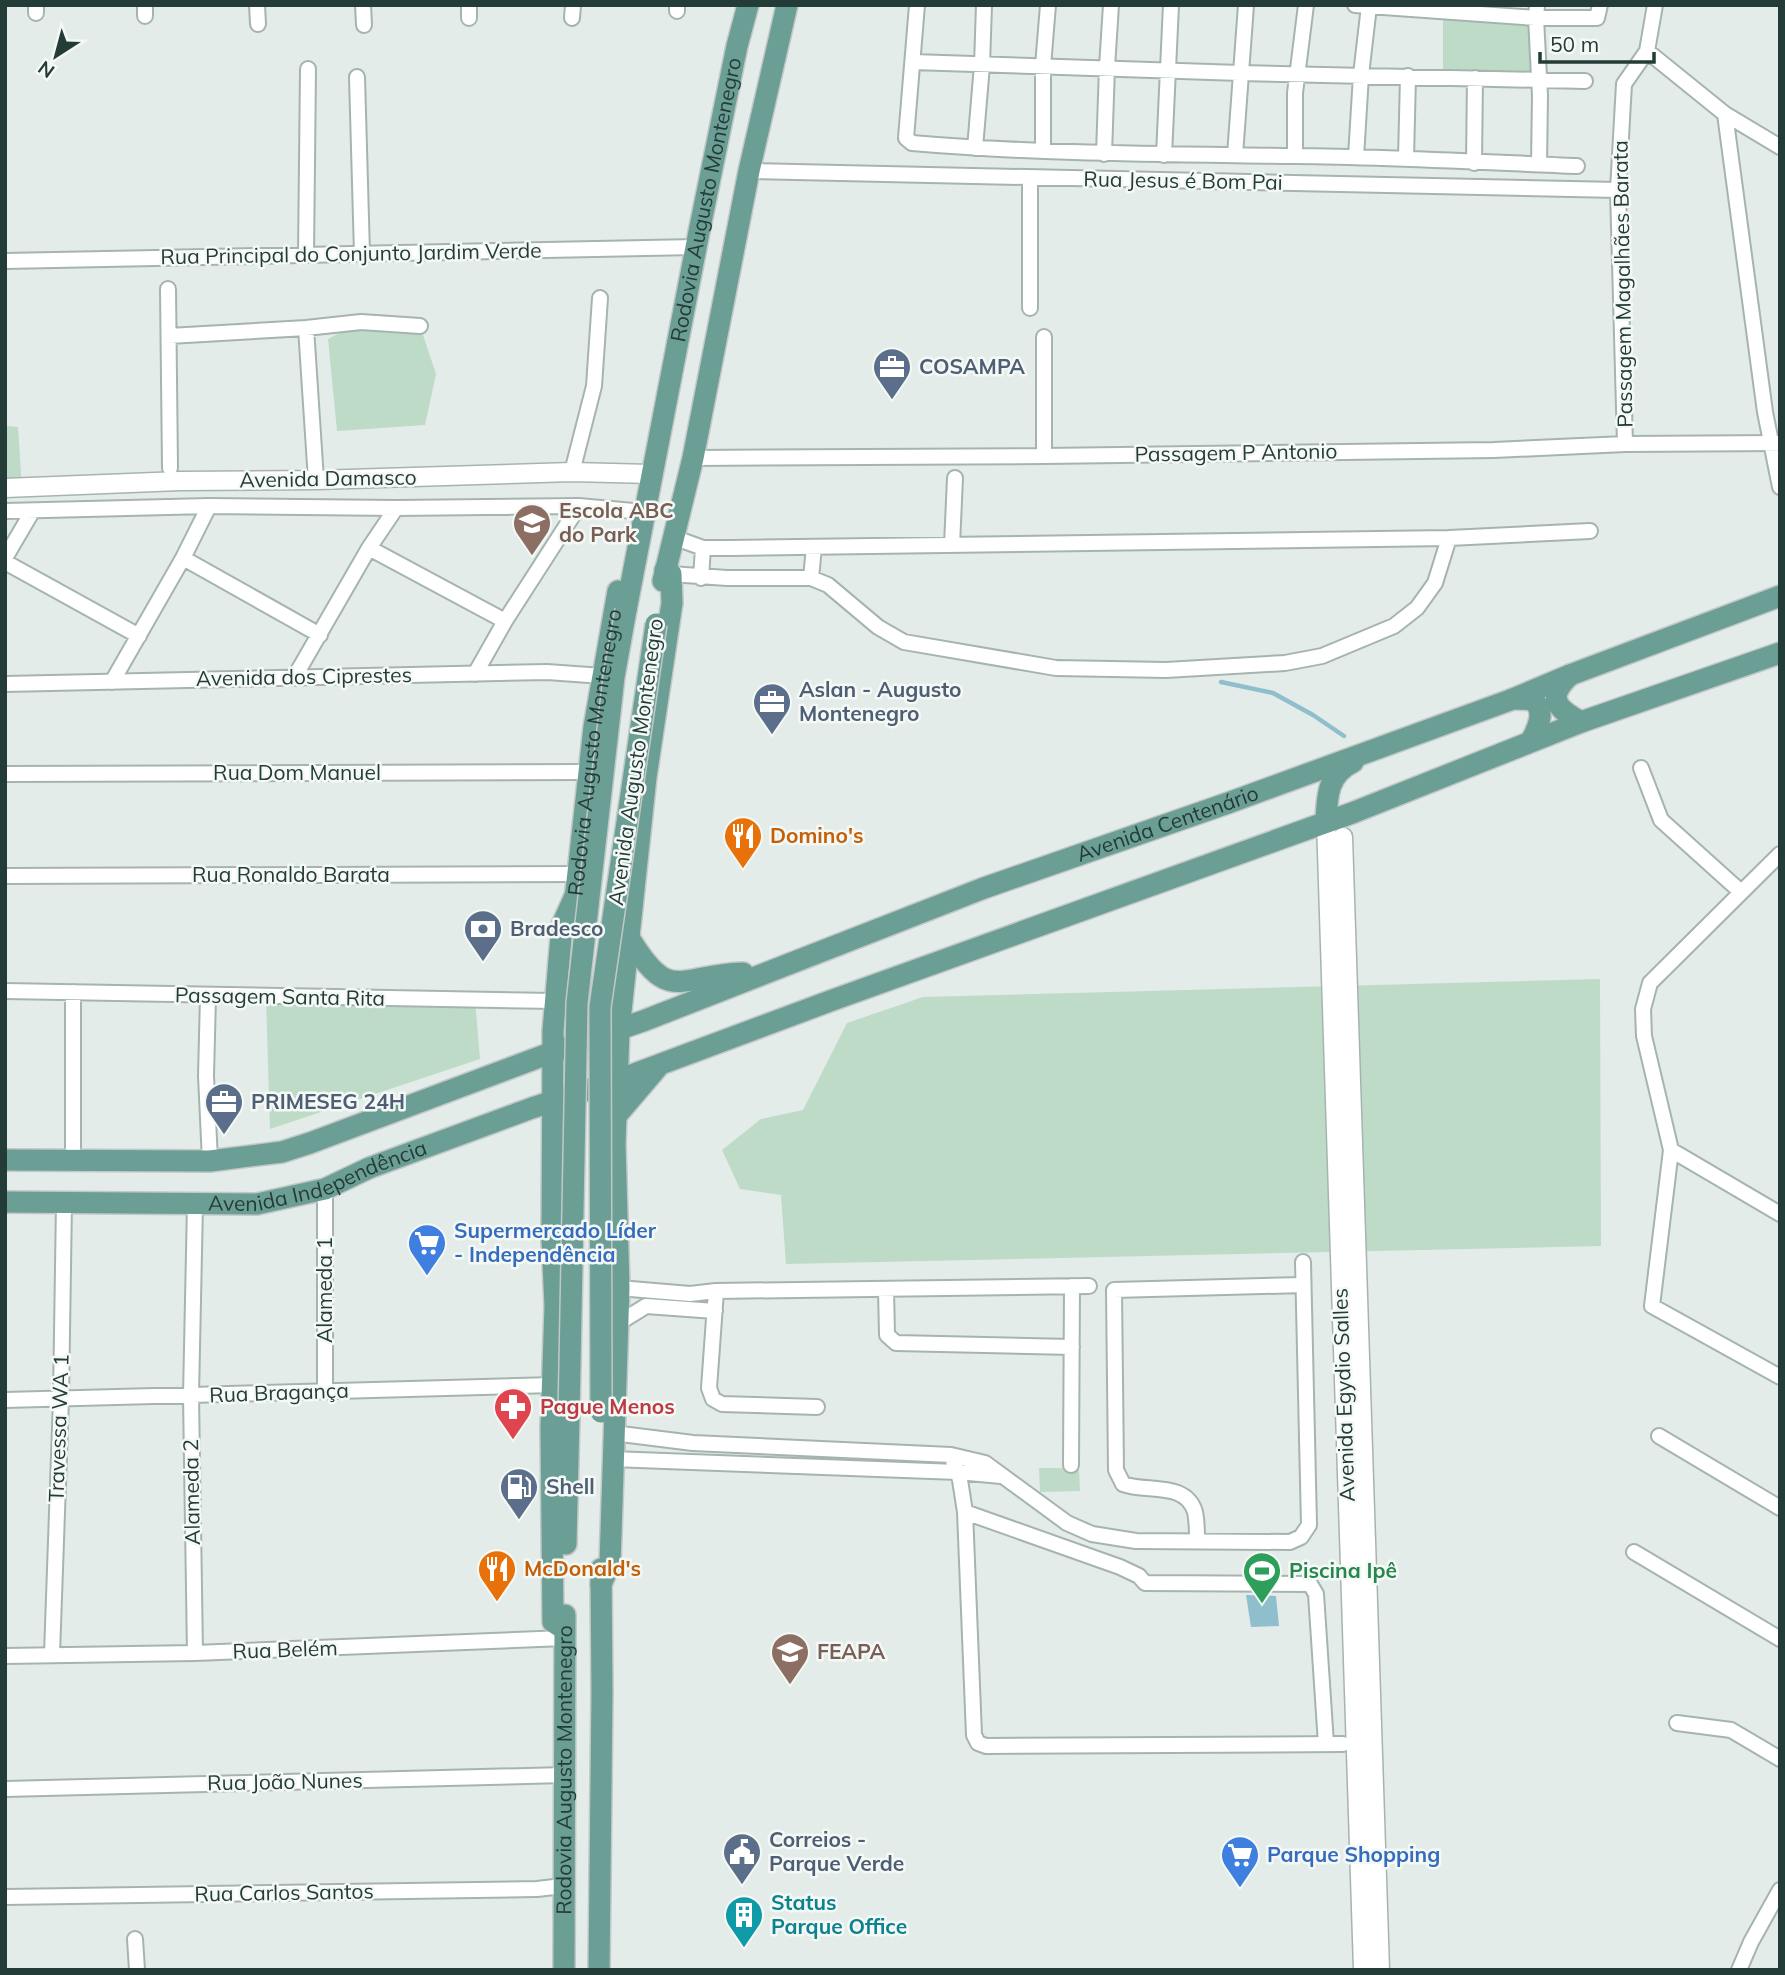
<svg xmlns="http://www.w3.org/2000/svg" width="1785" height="1975" font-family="Mulish,sans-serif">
<rect width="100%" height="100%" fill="#e3ece9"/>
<path fill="#bedbc8" d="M1443 12 1536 18 1539 80 1443 77Z
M361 322 420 326 436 374 425 425 337 431 328 339Z
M5 426 18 427 22 488 5 484Z
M1600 979 1601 1246 786 1264 781 1195 740 1189 722 1150 761 1119 803 1110 847 1023 923 997Z
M266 998 475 1000 480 1059 270 1129Z
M1039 1468H1079L1080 1491 1040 1492Z"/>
<path fill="#8fbecd" d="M1246 1595 1276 1596 1279 1626 1251 1627Z"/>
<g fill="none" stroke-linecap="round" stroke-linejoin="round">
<path stroke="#8fbecd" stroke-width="4.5" d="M1221 682 1273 693 1313 715 1344 736"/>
<defs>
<path id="minor" d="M145 5V16
M257 5 258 24
M363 5 364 25
M469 5V18
M677 5V11
M917 5 906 138 912 143C1039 154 1167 154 1295 156 1389 157 1483 162 1577 166
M1355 5 1536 18H1597L1600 5
M1537 5 1536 18 1540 96 1539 164
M36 13V5
M572 18 573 5
M1647 51 1725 114 1780 147
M913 62 1240 73 1585 81
M357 77 362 254
M1725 114 1765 412 1780 487
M975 148 982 65 984 5
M1043 150V66L1048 5
M1104 154 1107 67 1111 5
M1164 155 1171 5
M1235 155 1246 5
M1295 156V93L1306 5
M1356 157 1361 75 1369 6
M1406 159 1408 76
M1474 163 1475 78
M749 171 1618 190
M306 255 308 69
M5 261 696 247
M168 289 170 468
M1030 308V178
M306 328 316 480
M169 336 306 328 361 322 420 326
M1625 444 1618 190 1624 84 1647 51 1655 5
M1044 456V337
M693 458 1044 456 1494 450 1625 444 1780 443
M572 472 594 386 600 298
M5 511 209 506 396 508 579 506 644 512
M673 537 703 548H732L1449 538 1590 531
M952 545 955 478
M369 548 505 621
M5 558 32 512
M183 558 320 635
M5 562 139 636
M671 574 727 578H811L828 585 878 627 904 642 1056 668 1166 670 1285 663 1322 656 1394 626 1417 608 1435 583 1449 538
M701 578 703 548
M811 578 814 547
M475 674 505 621 579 506
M294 678 369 548 396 508
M112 682 183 558 209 506
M5 684 547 672 603 676
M1641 768 1661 820 1741 892
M5 774 589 772
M1780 854 1650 983 1643 1009 1644 1036 1671 1150 1652 1306 1780 1377
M5 876 577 874
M5 991 555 1001
M73 992V1161
M208 996 206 1076 210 1161
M1671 1150 1780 1214
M325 1189V1391
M195 1204 191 1396 195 1653
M619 1288 690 1294 716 1291 1089 1286
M886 1289 887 1335 896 1343 1072 1347
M716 1291 709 1388 713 1399 722 1404 817 1407
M617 1324 646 1306 715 1311
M5 1400 553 1385
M613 1433 693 1443 951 1455 985 1463 1067 1523 1092 1534 1136 1541 1290 1542 1301 1537 1309 1525 1303 1262
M1659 1436 1780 1508
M951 1455 960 1480 965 1512 974 1735 978 1743 986 1746 1343 1744
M612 1459 958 1472 1001 1476
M1071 1465 1072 1286
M965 1512 1120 1567 1139 1576 1145 1583 1310 1584 1316 1594 1326 1744
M1197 1540C1197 1531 1197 1521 1195 1512 1186 1481 1146 1493 1123 1484L1116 1470 1114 1290 1303 1285
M1634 1552 1780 1639
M52 1654 61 1399 64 1202
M5 1656 195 1653 565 1638
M1677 1723 1731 1730 1780 1759
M5 1789 565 1775
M5 1897 537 1889 563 1886
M135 1939 137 1970
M1739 1970 1751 1942 1780 1890"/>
<path id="tertiary" d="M5 488 180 481 316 480 572 472 651 474
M1326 821 1363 1970
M1343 837 1380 1970"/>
<g id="primary">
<path d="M663 581 693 458 749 171 787 5"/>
<path id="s1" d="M626 610 699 232 737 46 748 5"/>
<path d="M1570 675C1546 698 1556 708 1581 722"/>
<path d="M1513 699C1518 699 1526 699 1531 700 1548 708 1537 730 1531 741"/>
<path d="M1326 821C1327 795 1328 774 1353 762"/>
<path id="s2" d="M574 909 594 727 618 591"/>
<path d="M628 936C670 1006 677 975 743 973"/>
<path d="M616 1116 657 1068"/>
<path id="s3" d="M5 1160 210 1161 282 1152 310 1143 553 1052 643 1021 984 888 1228 803 1513 699 1570 675 1780 596"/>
<path id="s4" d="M5 1202 257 1204 325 1189 369 1168 532 1108 618 1080 830 1001 1352 813 1581 722 1780 653"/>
<path d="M566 1544 569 1416"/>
<path d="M601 1584 610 1564 619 1288 615 1144 619 1030 646 777 672 603 671 574 665 570"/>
<path d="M564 1629 553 1622 551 1428 555 1306 552 1240 553 1031 562 925 575 896"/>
<path id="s5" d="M564 1970 565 1615"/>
<path d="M599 1970 602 1693 601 1569"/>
</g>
</defs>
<use href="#minor" stroke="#a6b4b0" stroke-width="18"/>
<use href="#tertiary" stroke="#a6b4b0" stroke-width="21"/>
<use href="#primary" stroke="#c2c8c7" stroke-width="24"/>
<use href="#minor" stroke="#fff" stroke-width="14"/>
<use href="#tertiary" stroke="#fff" stroke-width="18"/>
<use href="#primary" stroke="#6b9e95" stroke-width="21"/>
<defs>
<path id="primary-bridge" d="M601 1412 600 1007 656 624
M569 1416 577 1003 614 677 626 610"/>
</defs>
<use href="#primary-bridge" stroke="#c2c8c7" stroke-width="24" stroke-linecap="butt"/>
<use href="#primary-bridge" stroke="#6b9e95" stroke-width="21"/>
</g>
<defs>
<symbol id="office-pin" viewBox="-11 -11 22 30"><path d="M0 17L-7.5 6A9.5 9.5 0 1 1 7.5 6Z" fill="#5c6f8a" stroke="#f4f9f6"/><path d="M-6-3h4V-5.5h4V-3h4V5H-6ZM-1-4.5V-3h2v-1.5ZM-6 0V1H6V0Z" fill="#fff"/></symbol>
<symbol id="school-pin" viewBox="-11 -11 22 30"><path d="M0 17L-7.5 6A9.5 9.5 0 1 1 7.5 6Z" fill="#8d6e63" stroke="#f4f9f6"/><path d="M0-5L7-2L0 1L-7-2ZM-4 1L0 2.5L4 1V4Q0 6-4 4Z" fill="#fff"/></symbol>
<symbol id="restaurant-pin" viewBox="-11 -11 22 30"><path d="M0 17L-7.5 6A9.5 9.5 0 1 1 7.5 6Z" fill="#e8710a" stroke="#f4f9f6"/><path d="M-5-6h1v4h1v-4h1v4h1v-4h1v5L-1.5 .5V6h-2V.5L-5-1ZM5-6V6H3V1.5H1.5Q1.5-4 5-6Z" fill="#fff"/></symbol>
<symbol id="bank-pin" viewBox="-11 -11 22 30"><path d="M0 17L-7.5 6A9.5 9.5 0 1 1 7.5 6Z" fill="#5c6f8a" stroke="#f4f9f6"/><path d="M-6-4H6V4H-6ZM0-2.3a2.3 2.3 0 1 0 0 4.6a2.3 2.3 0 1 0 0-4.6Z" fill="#fff"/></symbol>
<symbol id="supermarket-pin" viewBox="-11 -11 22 30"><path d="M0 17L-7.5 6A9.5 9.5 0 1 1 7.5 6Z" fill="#3f7fe0" stroke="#f4f9f6"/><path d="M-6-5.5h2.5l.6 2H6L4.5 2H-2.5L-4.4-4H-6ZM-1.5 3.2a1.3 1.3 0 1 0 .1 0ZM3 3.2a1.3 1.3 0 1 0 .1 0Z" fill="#fff"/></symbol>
<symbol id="pharmacy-pin" viewBox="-11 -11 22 30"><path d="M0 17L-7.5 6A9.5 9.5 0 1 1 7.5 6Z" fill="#e0444e" stroke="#f4f9f6"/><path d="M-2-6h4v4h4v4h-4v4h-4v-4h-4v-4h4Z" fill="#fff"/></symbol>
<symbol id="fuel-pin" viewBox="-11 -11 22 30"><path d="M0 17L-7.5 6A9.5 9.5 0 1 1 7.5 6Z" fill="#5c6f8a" stroke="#f4f9f6"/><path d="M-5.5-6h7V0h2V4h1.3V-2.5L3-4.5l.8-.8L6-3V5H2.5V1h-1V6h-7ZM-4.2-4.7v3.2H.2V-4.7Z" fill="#fff"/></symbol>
<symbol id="stadium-pin" viewBox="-11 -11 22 30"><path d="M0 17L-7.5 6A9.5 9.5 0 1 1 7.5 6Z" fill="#2e9e5b" stroke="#f4f9f6"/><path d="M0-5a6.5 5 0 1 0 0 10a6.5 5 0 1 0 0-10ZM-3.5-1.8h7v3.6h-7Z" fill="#fff"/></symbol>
<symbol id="university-pin" viewBox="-11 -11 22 30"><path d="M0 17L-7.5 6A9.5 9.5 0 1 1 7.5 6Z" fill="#8d6e63" stroke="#f4f9f6"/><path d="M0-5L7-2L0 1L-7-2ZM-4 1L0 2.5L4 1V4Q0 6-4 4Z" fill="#fff"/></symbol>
<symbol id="civic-pin" viewBox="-11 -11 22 30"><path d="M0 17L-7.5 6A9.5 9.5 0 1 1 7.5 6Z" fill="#5c6f8a" stroke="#f4f9f6"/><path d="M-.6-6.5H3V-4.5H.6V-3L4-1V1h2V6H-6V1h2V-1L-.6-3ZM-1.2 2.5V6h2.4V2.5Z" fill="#fff"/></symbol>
<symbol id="building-pin" viewBox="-11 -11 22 30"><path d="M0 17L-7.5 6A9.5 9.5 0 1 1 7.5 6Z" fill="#0f9aa8" stroke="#f4f9f6"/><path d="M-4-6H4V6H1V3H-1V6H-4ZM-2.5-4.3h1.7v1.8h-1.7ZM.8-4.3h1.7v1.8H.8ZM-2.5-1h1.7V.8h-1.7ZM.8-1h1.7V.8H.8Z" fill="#fff"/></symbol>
</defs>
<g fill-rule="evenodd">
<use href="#office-pin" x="870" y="345" width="44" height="60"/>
<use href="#school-pin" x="510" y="501" width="44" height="60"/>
<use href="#office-pin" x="750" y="680" width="44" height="60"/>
<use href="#restaurant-pin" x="721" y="814" width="44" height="60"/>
<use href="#bank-pin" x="461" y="907" width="44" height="60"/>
<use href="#office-pin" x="202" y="1080" width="44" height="60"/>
<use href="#supermarket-pin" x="405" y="1221" width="44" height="60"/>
<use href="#pharmacy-pin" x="491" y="1385" width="44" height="60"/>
<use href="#fuel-pin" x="497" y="1465" width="44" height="60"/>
<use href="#restaurant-pin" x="475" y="1547" width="44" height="60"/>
<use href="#stadium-pin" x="1240" y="1549" width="44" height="60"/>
<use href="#university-pin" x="768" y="1630" width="44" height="60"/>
<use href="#civic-pin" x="720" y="1830" width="44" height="60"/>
<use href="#supermarket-pin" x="1218" y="1833" width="44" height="60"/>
<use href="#building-pin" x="722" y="1893" width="44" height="60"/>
</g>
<g text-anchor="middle" stroke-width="5" stroke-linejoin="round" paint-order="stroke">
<g font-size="21" fill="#243c37" stroke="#f4f9f6">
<text transform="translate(1183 181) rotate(1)" y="7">Rua Jesus é Bom Pai</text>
<text dy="7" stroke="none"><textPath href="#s1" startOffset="418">Rodovia Augusto Montenegro</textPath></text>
<text transform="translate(351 254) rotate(-1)" y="7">Rua Principal do Conjunto Jardim Verde</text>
<text transform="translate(1623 284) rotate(-91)" y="7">Passagem Magalhães Barata</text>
<text transform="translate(1236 453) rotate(-1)" y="7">Passagem P Antonio</text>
<text transform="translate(328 479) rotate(-1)" y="7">Avenida Damasco</text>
<text transform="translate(304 677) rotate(-1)" y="7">Avenida dos Ciprestes</text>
<text dy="7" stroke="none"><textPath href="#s2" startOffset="158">Rodovia Augusto Montenegro</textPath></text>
<text transform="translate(636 762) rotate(-82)" y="7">Avenida Augusto Montenegro</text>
<text x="297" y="780">Rua Dom Manuel</text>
<text dy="7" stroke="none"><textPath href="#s3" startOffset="1222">Avenida Centenário</textPath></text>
<text x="291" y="882">Rua Ronaldo Barata</text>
<text transform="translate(280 997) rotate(1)" y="7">Passagem Santa Rita</text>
<text dy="7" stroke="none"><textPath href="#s4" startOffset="317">Avenida Independência</textPath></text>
<text transform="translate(325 1290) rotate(-90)" y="7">Alameda 1</text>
<text transform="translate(279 1393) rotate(-2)" y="7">Rua Bragança</text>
<text transform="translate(1344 1395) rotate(-92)" y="7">Avenida Egydio Salles</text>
<text transform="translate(59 1428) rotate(-88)" y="7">Travessa WA 1</text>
<text transform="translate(192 1492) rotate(-91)" y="7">Alameda 2</text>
<text transform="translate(285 1650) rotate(-2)" y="7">Rua Belém</text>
<text dy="7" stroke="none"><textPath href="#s5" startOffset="200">Rodovia Augusto Montenegro</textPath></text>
<text transform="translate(285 1782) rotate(-1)" y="7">Rua João Nunes</text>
<text transform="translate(284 1893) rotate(-1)" y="7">Rua Carlos Santos</text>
</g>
<g font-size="21" font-weight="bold" fill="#4e5e75" stroke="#f4f9f6" text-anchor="start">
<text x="919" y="374">COSAMPA</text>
<text x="799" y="697">Aslan - Augusto<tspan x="799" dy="24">Montenegro</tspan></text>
<text x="510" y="936">Bradesco</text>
<text x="251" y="1109">PRIMESEG 24H</text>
<text x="546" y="1494">Shell</text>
<text x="769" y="1847">Correios -<tspan x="769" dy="24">Parque Verde</tspan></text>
</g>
<g font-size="21" font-weight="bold" fill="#785e54" stroke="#f4f9f6" text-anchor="start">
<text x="559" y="518">Escola ABC<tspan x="559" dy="24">do Park</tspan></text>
<text x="817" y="1659">FEAPA</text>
</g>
<g font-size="21" font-weight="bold" fill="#c56008" stroke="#f4f9f6" text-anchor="start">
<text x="770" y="843">Domino's</text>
<text x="524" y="1576">McDonald's</text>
</g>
<g font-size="21" font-weight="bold" fill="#366cbe" stroke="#f4f9f6" text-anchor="start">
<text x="454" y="1238">Supermercado Líder<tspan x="454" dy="24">- Independência</tspan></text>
<text x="1267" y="1862">Parque Shopping</text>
</g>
<g font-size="21" font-weight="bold" fill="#be3a42" stroke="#f4f9f6" text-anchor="start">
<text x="540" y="1414">Pague Menos</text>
</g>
<g font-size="21" font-weight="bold" fill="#27864d" stroke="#f4f9f6" text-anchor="start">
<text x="1289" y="1578">Piscina Ipê</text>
</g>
<g font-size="21" font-weight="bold" fill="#0d838f" stroke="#f4f9f6" text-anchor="start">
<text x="771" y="1910">Status<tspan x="771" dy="24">Parque Office</tspan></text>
</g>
</g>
<rect width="1785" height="1975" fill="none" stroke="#243c37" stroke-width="14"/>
<g transform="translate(56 56) rotate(216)" stroke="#f4f9f6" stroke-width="5" paint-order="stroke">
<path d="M0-5L12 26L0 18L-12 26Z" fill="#243c37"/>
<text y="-10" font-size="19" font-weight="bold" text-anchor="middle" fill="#243c37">N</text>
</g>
<path d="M1540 52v10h114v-10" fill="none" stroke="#243c37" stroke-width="3.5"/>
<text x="1550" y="52" font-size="21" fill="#243c37" stroke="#f4f9f6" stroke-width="5" paint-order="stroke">50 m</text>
</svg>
